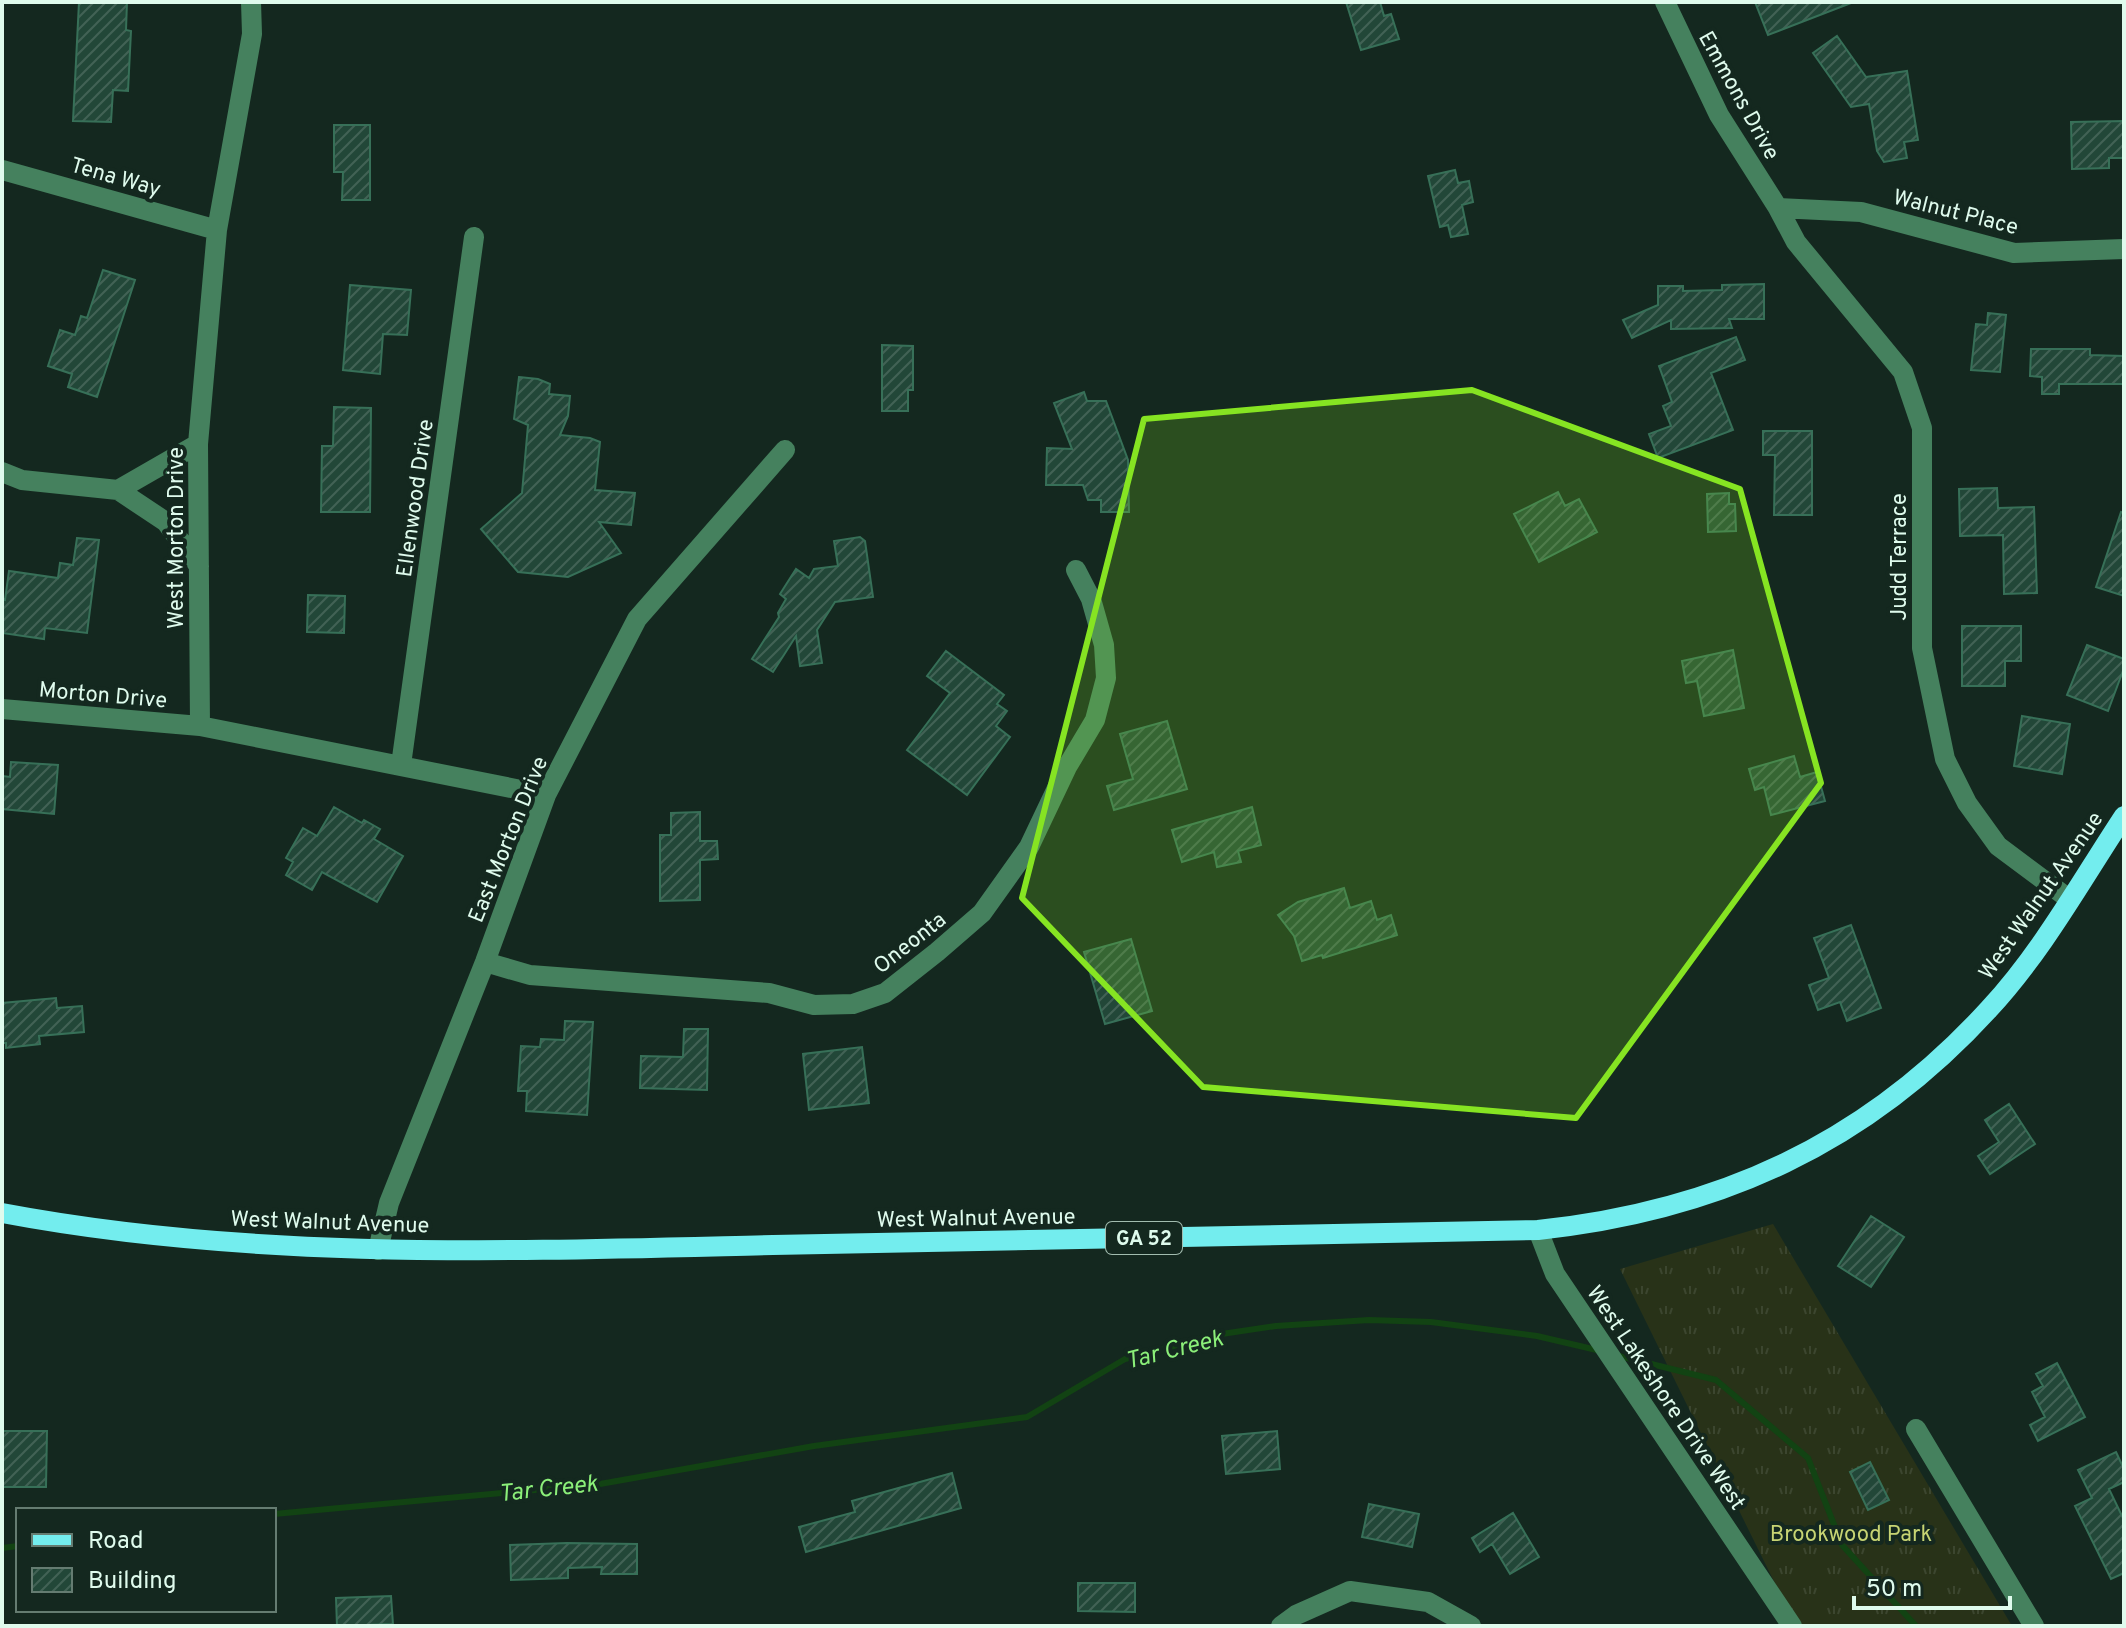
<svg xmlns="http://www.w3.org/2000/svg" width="2126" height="1628" font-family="Overpass,sans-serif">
<defs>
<pattern id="grass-tufts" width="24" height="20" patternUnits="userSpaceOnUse" patternTransform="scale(2)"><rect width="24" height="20" fill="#283218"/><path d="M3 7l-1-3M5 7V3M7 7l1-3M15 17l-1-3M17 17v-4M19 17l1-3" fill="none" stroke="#3c462f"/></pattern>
<pattern id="building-hatch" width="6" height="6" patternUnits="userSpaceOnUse" patternTransform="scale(2)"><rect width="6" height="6" fill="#224738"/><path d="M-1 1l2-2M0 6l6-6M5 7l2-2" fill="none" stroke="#426255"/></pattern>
</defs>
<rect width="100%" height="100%" fill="#14281f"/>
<path fill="url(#grass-tufts)" d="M1773 1224 2012 1626H1796L1620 1269Z"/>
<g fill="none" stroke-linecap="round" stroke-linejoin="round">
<path stroke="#124313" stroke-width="6" d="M1615 1355 1716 1380 1808 1458 1842 1545 1916 1626
M274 1514 600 1484 814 1446 1027 1417 1125 1359 1215 1335 1276 1326 1369 1320 1431 1322 1537 1336 1601 1351
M2 1548 18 1546"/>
</g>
<path fill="url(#building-hatch)" stroke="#377058" stroke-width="2" d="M79 2H127L126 30 131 31 128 91 113 90 111 122 73 121Z
M1346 2H1380L1384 16 1391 14 1399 39 1361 50Z
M1755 2H1851V3L1768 35Z
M1837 36 1866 77 1907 71 1918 140 1904 142 1907 158 1884 162 1877 151 1869 104 1851 107 1813 53Z
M2124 121V158H2109V168L2072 169 2071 122Z
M334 125H370V200H342L343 172H334Z
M1455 170 1458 183 1469 181 1473 202 1462 205 1468 234 1451 237 1448 225 1440 227 1428 176Z
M103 270 135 280 97 397 68 387 72 374 48 366 60 330 75 335 81 316 87 318Z
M1764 284V319H1729L1732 328 1671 329V320L1632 338 1623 320 1658 305V286H1683V291L1722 290V285Z
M350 285 411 290 407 335 383 334 380 374 343 370Z
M1988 313 2006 315 2000 372 1971 370 1976 324 1987 325Z
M1736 337 1745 360 1711 373 1733 430 1658 458 1649 434 1671 426 1663 406 1672 402 1659 366Z
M882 345 913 346V390H908V411H882Z
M2031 349H2090V355L2124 356V384H2059V394H2042V377L2030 376Z
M519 377 538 379 550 384 549 394 570 396 568 416 560 435 590 438 600 442 595 490 635 493 631 525 599 522 621 553 568 577 518 572 481 529 522 493 528 425 514 419Z
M1084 392 1087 401H1106L1128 460 1129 512H1101V500H1088L1083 485H1046L1047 448 1072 449 1054 403Z
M334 407 371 408 370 512H321L322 446H333Z
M1763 431H1812V515H1774L1775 455H1763Z
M1997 488 1998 508 2034 507 2037 593 2004 594 2003 535 1960 536 1959 489Z
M1558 492 1565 506 1579 499 1597 532 1539 562 1514 514Z
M1729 493V504H1735L1736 531 1708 532 1707 494Z
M2121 512 2124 513V596L2096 587Z
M860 537 865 541 873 597 835 602 817 630 822 663 800 666 796 636 773 672 752 659 779 617 778 613 786 599 780 594 796 569 809 578 814 569 838 566 834 541Z
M77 538 99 540 87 633 45 628 44 639 2 633V599L5 600 9 571 58 578 60 563 73 565Z
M308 595 345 596 344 633 307 632Z
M1962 626H2021V661H2005V686H1962Z
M2087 645 2124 659V668L2108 711 2067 695Z
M1733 650 1744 708 1704 716 1697 681 1686 683 1682 661Z
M946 651 1004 695 997 704 1007 711 996 726 1010 737 967 795 907 750 950 693 927 676Z
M2022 716 2070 724 2062 774 2014 766Z
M1167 721 1187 789 1114 810 1107 786 1133 779 1120 734Z
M1794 756 1800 777 1817 772 1825 801 1771 815 1764 787 1755 790 1749 769Z
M11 762 58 765 54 814 2 809V776L10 777Z
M334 807 362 823 364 820 380 829 374 839 403 856 377 902 322 872 312 890 286 875 293 862 286 858 303 828 317 836Z
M1252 807 1261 845 1238 851 1241 862 1217 867 1214 852 1182 862 1172 830Z
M700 812V841H717L718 859 700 860V900L660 901V835H671V813Z
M1344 888 1350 908 1371 901 1377 920 1391 915 1397 935 1323 958 1322 955 1302 961 1294 936 1278 915 1298 902Z
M1851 925 1881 1008 1847 1021 1840 1002 1818 1010 1809 985 1829 978 1814 938Z
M1131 939 1152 1011 1105 1024 1084 952Z
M56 998 57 1008 82 1006 84 1032 39 1036 40 1044 6 1048V1043H2V1003Z
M565 1021 593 1022 587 1115 526 1111 527 1091H518L521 1046 540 1047 541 1039 564 1040Z
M684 1029H708L707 1090 640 1088 641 1056 683 1057Z
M862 1047 869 1103 809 1110 803 1054Z
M2009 1104 2035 1144 1990 1174 1978 1156 1999 1142 1985 1120Z
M1871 1216 1904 1237 1871 1287 1838 1266Z
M2057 1363 2085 1417 2038 1441 2030 1425 2045 1417 2032 1392 2043 1386 2036 1374Z
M2 1431H47L46 1487H2Z
M1277 1431 1280 1469 1226 1474 1222 1436Z
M2116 1452 2124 1469V1482L2109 1489 2124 1520V1573L2111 1579 2075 1506 2092 1498 2078 1470Z
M1870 1462 1889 1500 1868 1510 1850 1472Z
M952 1473 961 1508 806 1552 799 1527 855 1512 852 1501Z
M1369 1504 1419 1514 1412 1547 1362 1537Z
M1513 1513 1539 1557 1510 1574 1492 1544 1480 1552 1472 1538Z
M567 1543 637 1544V1574H601L602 1567 568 1568V1578L511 1580 510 1545Z
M1078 1583H1135V1612L1078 1611Z
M391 1596 393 1624 337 1626 336 1598Z"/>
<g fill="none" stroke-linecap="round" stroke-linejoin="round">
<path stroke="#45815e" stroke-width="20" d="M251 2 252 34 217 230 198 444 200 726 546 795
M1665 2 1719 115 1778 208 1796 242 1903 372 1922 428V648L1945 759 1967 803 1998 846 2069 899
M2 170 217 230
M1778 208 1861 212 2014 253 2124 249
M2 472 22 480 118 490 198 444
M118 490 166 522 199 566
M2 709 200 726
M401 765 474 237
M485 962 530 975 769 993 814 1005 853 1004 885 993 937 952 982 913 1029 847 1067 767 1095 720 1106 678 1104 645 1091 599 1076 570
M1538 1230 1555 1274 1792 1626
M378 1250 389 1203 485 962 546 795 637 619 785 450
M1916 1429 2034 1626
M1281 1626 1296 1615 1350 1591 1428 1602 1471 1626"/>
<path stroke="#73edee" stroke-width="20" d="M2 1213C256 1261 516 1251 773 1245 1028 1240 1283 1235 1538 1230 1718 1211 1866 1144 1989 1009 2042 952 2081 881 2124 816"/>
</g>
<path fill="#86e422" fill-opacity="0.2" stroke="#86e422" stroke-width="6" stroke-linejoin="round" d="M1472 390 1740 489 1821 783 1576 1118 1203 1087 1022 898 1144 419Z"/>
<g text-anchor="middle" stroke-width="8" stroke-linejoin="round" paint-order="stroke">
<rect fill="#14281f" stroke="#a2bcaf" stroke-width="2" x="1106" y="1222" width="76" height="32" rx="6"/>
<g font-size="20" font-weight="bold" fill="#dffbed">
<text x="1144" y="1245">GA 52</text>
</g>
<g font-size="22" fill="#dffbed" stroke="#14281f">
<text transform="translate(1740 95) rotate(61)" y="8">Emmons Drive</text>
<text transform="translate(116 176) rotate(16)" y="8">Tena Way</text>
<text transform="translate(1956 211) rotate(14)" y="8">Walnut Place</text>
<text transform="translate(414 498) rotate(-82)" y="8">Ellenwood Drive</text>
<text transform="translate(175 538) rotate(-90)" y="8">West Morton Drive</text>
<text transform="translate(1898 557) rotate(-90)" y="8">Judd Terrace</text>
<text transform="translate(103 694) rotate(5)" y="8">Morton Drive</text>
<text transform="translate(507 839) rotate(-68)" y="8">East Morton Drive</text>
<text transform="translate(2040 895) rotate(-55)" y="8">West Walnut Avenue</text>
<text transform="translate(909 942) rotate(-38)" y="8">Oneonta</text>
<text transform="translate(976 1217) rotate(-1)" y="8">West Walnut Avenue</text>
<text transform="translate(330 1221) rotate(2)" y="8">West Walnut Avenue</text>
<text transform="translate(1667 1397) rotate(56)" y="8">West Lakeshore Drive West</text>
</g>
<g font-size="22" fill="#c7d473" stroke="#14281f">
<text x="1851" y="1541">Brookwood Park</text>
</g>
<g font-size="24" font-style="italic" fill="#8bef79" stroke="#14281f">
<text transform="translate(1174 1349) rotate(-14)" y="8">Tar Creek</text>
<text transform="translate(548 1488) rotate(-6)" y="8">Tar Creek</text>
</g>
</g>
<rect width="2126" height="1628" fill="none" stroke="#dffbed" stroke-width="8"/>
<rect x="16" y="1508" width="260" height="104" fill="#14281f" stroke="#657c71" stroke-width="2"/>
<rect x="32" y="1534" width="40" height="12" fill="#73edee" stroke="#657c71" stroke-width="2"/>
<text x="88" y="1548" font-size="24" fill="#dffbed">Road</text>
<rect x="32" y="1568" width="40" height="24" fill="url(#building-hatch)" stroke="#657c71" stroke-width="2"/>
<text x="88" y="1588" font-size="24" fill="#dffbed">Building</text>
<path d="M1854 1596v12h156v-12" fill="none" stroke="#dffbed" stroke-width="4"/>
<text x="1866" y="1596" font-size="24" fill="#dffbed" stroke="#14281f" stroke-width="6" paint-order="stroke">50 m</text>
</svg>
